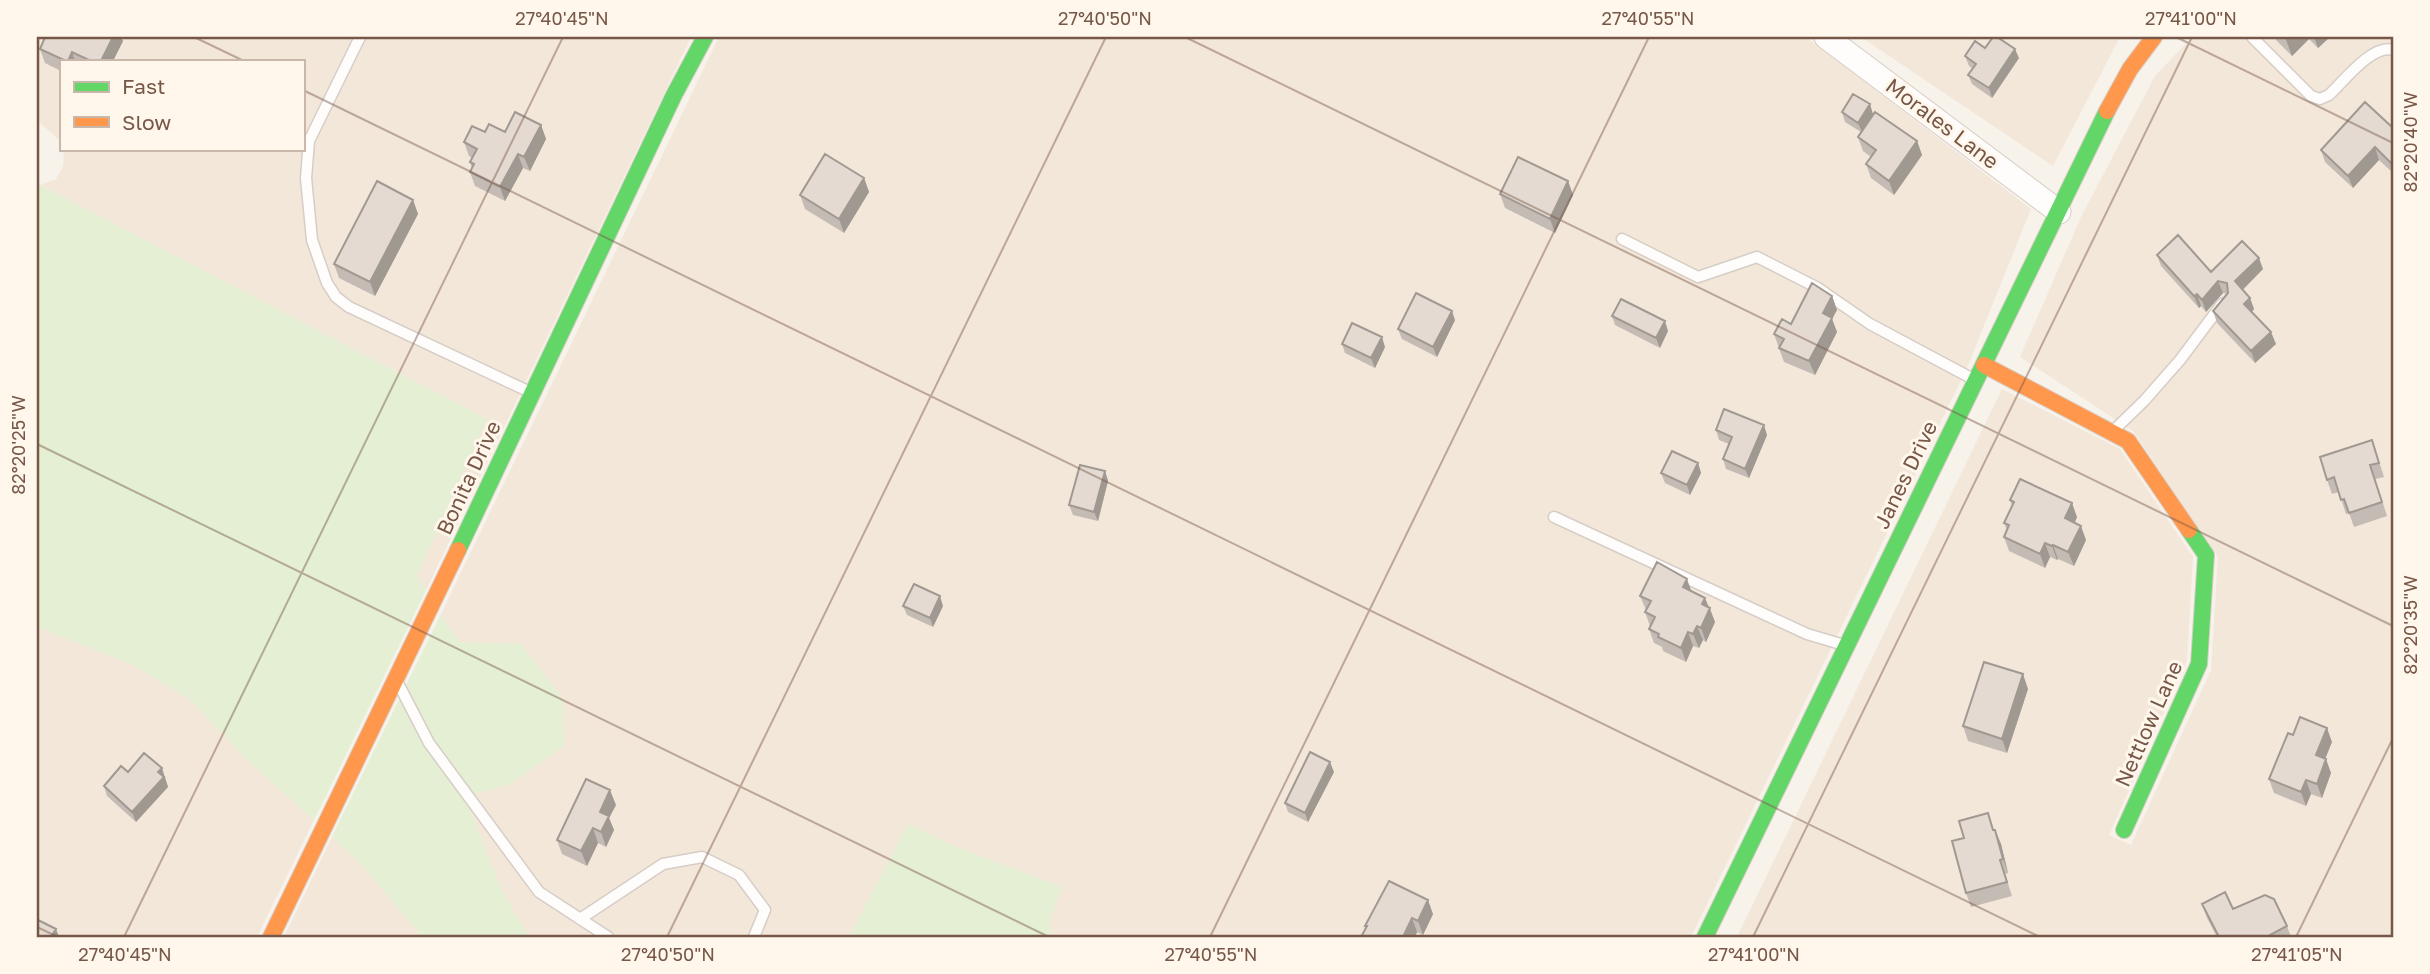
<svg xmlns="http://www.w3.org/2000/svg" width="2430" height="974" font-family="'Golos Text',sans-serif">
<rect width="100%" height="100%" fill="#f7f2ea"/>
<path fill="#f3e7da" d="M37 37H691L426 590 417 576 487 419 40 185 56 179 63 166 64 149H303V61H61V142L37 120Z
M719 37H1806L2031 209 1967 368 1691 937H1051L1049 921 1062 887 952 845 908 824 849 937H529L502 891 465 797 521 644 458 642 441 614Z
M1861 37H2120L2053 166Z
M2192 37H2393V937H1737L2002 389 2120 449 2193 557 2187 661 2109 835 2131 845 2211 670 2218 557 2133 431 2020 357 2081 217 2155 76Z
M37 627 133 665 192 701 248 761 314 820 257 937H37Z
M332 837 357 859 422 937H284Z"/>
<path fill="#e4efd3" d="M40 185 487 419 417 576 426 590 314 820 248 761 192 701 133 665 37 627V186Z
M441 614 459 642 521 644 563 700 564 746 510 784 465 797 502 891 529 937H422L357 859 332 837Z
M908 824 952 845 1062 887 1049 921 1051 937H849Z"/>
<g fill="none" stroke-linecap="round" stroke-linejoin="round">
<defs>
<path id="lane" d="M360 37 309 141 306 178 312 240 327 283 336 297 349 307 530 392
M2252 37 2311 96 2320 99 2329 95C2344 81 2372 44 2393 50
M1622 239 1698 277 1757 257 1818 288 1870 324 1973 379
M2114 430 2144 401 2180 360 2222 304
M1554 517 1807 634 1844 645
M399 685 429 743 539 892 608 937
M580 919 663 864 702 857 739 875 765 910 754 937"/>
<path id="street" d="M1826 37 2059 212"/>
<path id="fast" d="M458 550 674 95 705 37
M2124 830 2199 664 2206 555 2189 530
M1705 937 2107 111"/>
<path id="slow" d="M2107 111 2130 69 2154 37
M1984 365 2128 441 2189 530
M271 937 458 550"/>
</defs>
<use href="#lane" stroke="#d6cdc6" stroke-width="13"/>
<use href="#street" stroke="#d6cdc6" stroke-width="25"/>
<use href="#fast" stroke="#d7cdc6" stroke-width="18"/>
<use href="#slow" stroke="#d7cdc6" stroke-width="18"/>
<use href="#lane" stroke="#fefdfc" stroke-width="10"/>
<use href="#street" stroke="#fefdfc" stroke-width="23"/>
<use href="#fast" stroke="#63d668" stroke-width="16"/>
<use href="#slow" stroke="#ff974d" stroke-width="16"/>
</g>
<path fill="#c4bbb4" d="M2275 37H2330L2318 48 2309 39 2292 56 2276 40Z
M123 41 113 61H61V71L45 63 40 49Z
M1985 48 2019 58 1992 98 1972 84 1968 75 1972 68 1969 66 1965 56Z
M1842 112 1873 114 1917 141 1922 155 1894 195 1871 178 1866 164 1871 157 1863 151 1858 137 1861 132 1845 122Z
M541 125 546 139 530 171 523 168 505 201 475 186 470 172 472 168 470 162 472 158 469 156 464 142 485 132H505Z
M2393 128V173L2379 160 2353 188 2325 162 2321 150Z
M864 178 869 192 844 233 805 209 800 195Z
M1568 181 1573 195 1555 233 1505 208 1500 194Z
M413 200 418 214 375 296 339 278 334 264Z
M2157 255 2211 272 2263 269 2243 290 2250 298 2254 309 2252 312 2276 344 2255 363 2217 323 2213 311 2227 294 2223 293 2206 312 2201 306 2199 308 2161 266Z
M1832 296 1837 310 1832 319 1837 332 1815 375 1784 362 1774 334Z
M1612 316 1668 331 1660 348 1615 325Z
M1455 320 1437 357 1402 339 1398 329Z
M1342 344 1385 347 1375 368 1345 353Z
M1716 430 1767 435 1749 478 1726 469 1723 459 1729 444 1719 440Z
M2377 455 2384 477 2375 479 2387 516 2354 527 2349 513 2346 514 2339 492 2332 494 2327 480Z
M1698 463 1701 473 1690 495 1665 483 1661 473Z
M1105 471 1108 481 1098 521 1073 515 1069 505Z
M2010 500 2077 517 2075 523 2086 540 2074 566 2058 559 2057 560 2050 557 2045 568 2009 551 2004 537 2007 530 2004 523 2012 506Z
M1691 591 1710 608 1715 622 1706 642 1703 640 1699 648 1693 646 1686 662 1663 651 1662 647 1654 643 1649 629 1650 626 1645 612 1646 610 1640 596Z
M903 606H943L933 627 907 615Z
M2028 689 2007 753 1968 741 1963 726Z
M2293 735 2332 742 2325 759 2331 773 2322 798 2311 794 2306 806 2274 793 2269 779Z
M128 772 166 777 165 778 168 787 136 822 107 796 104 786Z
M1334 772 1308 822 1288 812 1285 803Z
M616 805 609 818 614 830 606 847 598 843 587 866 562 854 557 840Z
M1994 830H1995L2001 844 2008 873 2005 874 2012 896 1971 907 1966 893Z
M2202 904 2233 909 2287 926 2291 937H2217L2207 918Z
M1433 914 1423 935 1417 932 1415 937H1361L1366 928 1365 926Z"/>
<path fill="#a09992" d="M113 37H121L123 41 113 61H101Z
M2285 37H2308L2309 39 2292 56Z
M2314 37H2330L2318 48Z
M2015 49 2019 58 1992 98 1989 88Z
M72 52 75 61H68Z
M1870 104 1873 114 1862 132 1858 123Z
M541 125 546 139 530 171 524 157Z
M1917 141 1922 155 1894 195 1889 181Z
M2375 147 2379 160 2353 188 2348 176Z
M518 154 523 168 505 201 500 187Z
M864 178 869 192 844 233 839 219Z
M1568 181 1573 195 1555 233 1550 219Z
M413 200 418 214 375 296 370 282Z
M2259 258 2263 269 2239 293 2235 281Z
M2218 281 2223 293 2206 312 2202 300Z
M2197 294 2201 306 2199 308 2194 296Z
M1832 296 1837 310 1832 319 1837 332 1815 375 1809 361 1823 313Z
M2250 298 2254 309 2249 315 2244 304Z
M1452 311 1455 320 1437 357 1433 347Z
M1665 321 1668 331 1660 348 1656 338Z
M2271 332 2276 344 2255 363 2251 351Z
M1382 337 1385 347 1375 368 1371 358Z
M1764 425 1767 435 1749 478 1745 469Z
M1698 463 1701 473 1690 495 1687 485Z
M1105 471 1108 481 1098 521 1094 512Z
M2072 503 2077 517 2070 532 2065 518Z
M2081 526 2086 540 2074 566 2068 552Z
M2045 543 2050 557 2045 568 2040 554Z
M2053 545 2058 559 2057 560 2052 546Z
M1687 579 1692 593 1683 587Z
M940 596 943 606 933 627 930 618Z
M1705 598 1715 622 1706 642 1701 628 1702 604Z
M1697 626 1703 640 1699 648 1693 634Z
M1688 632 1693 646 1686 662 1681 648Z
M2023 674 2028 689 2007 753 2002 739Z
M2327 728 2332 742 2321 769 2316 755Z
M2326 759 2331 773 2322 798 2317 784Z
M1330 762 1334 772 1308 822 1305 813Z
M162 768 168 787 136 822 132 812Z
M2306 780 2311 794 2306 806 2301 792Z
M610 790 616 805 609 818 614 830 606 847 601 832 600 812Z
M593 828 598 843 587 866 581 851Z
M1995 830 2001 844 2008 873 2003 859Z
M1428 900 1433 914 1423 935 1418 921Z
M1412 918 1417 932 1415 937H1403Z
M56 929 59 937H51Z"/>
<path fill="#e4dad1" stroke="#a09992" stroke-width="2" d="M45 37H113L101 61H91L72 52 68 61H66L40 49Z
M1993 37H1997L2015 49 1989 88 1968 75 1976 64 1965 56 1975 41 1985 48Z
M1853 94 1870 104 1858 123 1842 112Z
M2365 102 2393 128V165L2375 147 2348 176 2321 150Z
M515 112 541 125 524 157 518 154 500 187 470 172 474 164 470 162 477 149 464 142 472 126 485 132 489 124 505 132Z
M1875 112 1917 141 1889 181 1866 164 1876 150 1858 137Z
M825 154 864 178 839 219 800 195Z
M1518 157 1568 181 1550 219 1500 194Z
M377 181 413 200 370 282 334 264Z
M2178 235 2211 272 2242 241 2259 258 2235 281 2250 298 2244 304 2271 332 2251 351 2213 311 2228 293 2227 283 2218 281 2202 300 2197 294 2194 296 2157 255Z
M1812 283 1832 296 1823 313 1832 318 1809 361 1779 348 1784 339 1774 334 1782 319 1791 324Z
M1416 293 1452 311 1433 347 1398 329Z
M1621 299 1665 321 1656 338 1612 316Z
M1352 323 1382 337 1371 358 1342 344Z
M1724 409 1764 425 1745 469 1723 459 1732 437 1716 430Z
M2372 440 2379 463 2370 465 2382 502 2349 513 2344 499 2341 500 2334 477 2327 480 2320 457Z
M1672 451 1698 463 1687 485 1661 473Z
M1080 465 1105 471 1094 512 1069 505Z
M2020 479 2072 503 2065 518 2081 526 2068 552 2053 545 2052 546 2045 543 2040 554 2004 537 2009 525 2004 523 2014 502 2010 500Z
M1657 562 1687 579 1683 587 1705 598 1702 604 1710 608 1701 628 1697 626 1693 634 1688 632 1681 648 1658 637 1659 634 1649 629 1655 617 1645 612 1651 601 1640 596Z
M914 584 940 596 930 618 903 606Z
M1984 662 2023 674 2002 739 1963 726Z
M2300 717 2327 728 2316 755 2326 759 2317 784 2306 780 2301 792 2269 779 2288 733 2293 735Z
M1310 752 1330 762 1305 813 1285 803Z
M144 753 162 768 158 772 164 777 132 812 104 786 121 766 128 772Z
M586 779 610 790 600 812 609 816 601 832 593 828 581 851 557 840Z
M1988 813 1993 830H1995L2003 859 2000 860 2007 882 1966 893 1952 841 1964 838 1959 821Z
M1389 881 1428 900 1418 921 1412 918 1403 937H1361L1367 926H1365Z
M2225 892 2233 909 2265 895 2274 899 2287 926 2268 936V937H2219L2202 904Z
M38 920 56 929 51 937H37Z"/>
<path fill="none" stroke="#775748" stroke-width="2" stroke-opacity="0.45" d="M194 37 244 61M1185 37 2393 626M2176 37 2393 143M303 90 2040 937M37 444 1049 937M37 927 58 937M124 937 563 37M667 937 1106 37M1210 937 1649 37M1753 937 2192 37M2296 937 2393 738"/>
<g text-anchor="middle" stroke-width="6" stroke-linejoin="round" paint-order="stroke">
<g font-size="21" fill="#775748" stroke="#fff7eb">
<text transform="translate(1942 124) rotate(37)" y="7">Morales Lane</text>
<text transform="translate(1906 475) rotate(-64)" y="7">Janes Drive</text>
<text transform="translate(469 478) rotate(-65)" y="7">Bonita Drive</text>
<text transform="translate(2149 724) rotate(-66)" y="7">Nettlow Lane</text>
</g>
</g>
<rect width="2430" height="974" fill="none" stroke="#fff7eb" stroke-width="77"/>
<rect x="60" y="60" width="245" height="91" fill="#fff7eb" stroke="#c9b7aa" stroke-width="2"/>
<rect x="74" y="82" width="35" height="10" fill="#63d668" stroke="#c9b7aa" stroke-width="2"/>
<text x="122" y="94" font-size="21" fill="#775748">Fast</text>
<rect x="74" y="117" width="35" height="10" fill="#ff974d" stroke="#c9b7aa" stroke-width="2"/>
<text x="122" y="130" font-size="21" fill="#775748">Slow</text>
<rect x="38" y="38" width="2354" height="898" fill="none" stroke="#775748" stroke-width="2.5"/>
<g font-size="18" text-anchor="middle" fill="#775748">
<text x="562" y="25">27°40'45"N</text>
<text x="1105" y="25">27°40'50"N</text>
<text x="1648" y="25">27°40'55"N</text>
<text x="2191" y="25">27°41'00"N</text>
<text transform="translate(2411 142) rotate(-90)" y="6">82°20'40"W</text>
<text transform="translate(19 445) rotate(-90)" y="6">82°20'25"W</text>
<text transform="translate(2411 625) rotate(-90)" y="6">82°20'35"W</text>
<text x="125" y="961">27°40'45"N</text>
<text x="668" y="961">27°40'50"N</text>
<text x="1211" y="961">27°40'55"N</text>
<text x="1754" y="961">27°41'00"N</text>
<text x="2297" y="961">27°41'05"N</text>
</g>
</svg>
